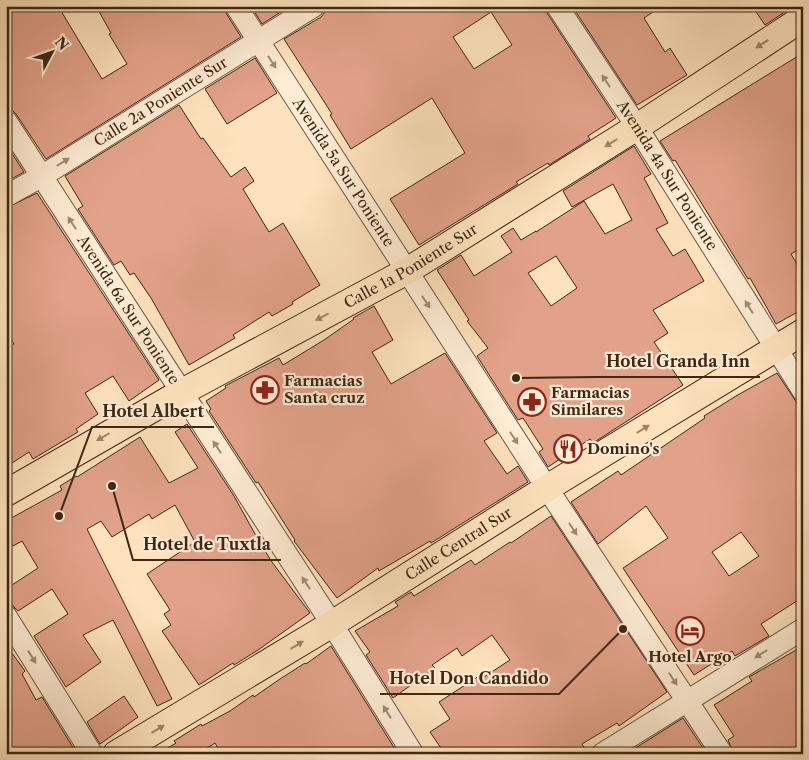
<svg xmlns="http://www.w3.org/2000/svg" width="809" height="760" font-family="'Libre Caslon Text',serif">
<rect width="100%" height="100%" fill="#fde2bd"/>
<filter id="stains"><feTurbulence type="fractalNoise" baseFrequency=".004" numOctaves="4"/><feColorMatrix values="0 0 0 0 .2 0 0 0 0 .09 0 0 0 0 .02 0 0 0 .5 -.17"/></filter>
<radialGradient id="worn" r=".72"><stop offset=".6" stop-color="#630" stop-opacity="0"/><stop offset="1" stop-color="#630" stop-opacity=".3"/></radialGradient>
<path fill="#e2a28a" stroke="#3d2715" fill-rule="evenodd" d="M6 6H58L102 79 127 64 109 34 111 33 96 6H224L226 13 241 37 46 159 16 114 12 110 6 109Z
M251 6H290L262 24Z
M326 6H545L547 13 616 118 588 136 590 139 549 165 548 163 516 182 518 184 419 245 390 199 465 153 432 98 351 149 330 115 332 114 284 39 321 17 325 12ZM491 12 512 45 474 69 453 37Z
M579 6H662L644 18 665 52 670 48 687 75 637 105 574 9Z
M752 6H794L765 25Z
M803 53V247L791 254 803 274V309L776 324 750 278 748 279 675 160 673 161 660 141Z
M255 58 277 93 227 124 205 89Z
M179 105 201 139 203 138 231 177 245 167 254 181 243 189 269 232 283 223 320 285 292 302 293 304 272 316 269 312 233 335 235 338 189 365 151 298 134 273 130 275 121 261 114 265 78 209 83 206 65 176Z
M6 144 24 172 6 182Z
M634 146 651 174 644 178 668 223 656 229 673 256 685 249 704 281 653 310 668 333 654 342 683 385 593 443 590 439 548 467 539 452 543 449 523 418 518 420 477 356 488 348 467 321 469 320 437 270 461 255 474 276 512 252 501 236 513 228 521 240 536 231V232L584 201 605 234 632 220 613 184 572 207 563 191ZM556 256 577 288 551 306 528 273Z
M37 193 159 380 129 401 113 376 85 393 98 414 76 429 78 432 33 459 29 452 6 467V349L14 344 6 330V208Z
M374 306 393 340 372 352 391 384 445 353 497 433 484 441 507 474 518 466 528 482 431 543 430 541 379 571 378 568 337 598 294 541 295 540 258 482 256 483 209 411 211 409 206 401 226 388 225 386 279 358 283 365 324 340 354 319 353 318Z
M777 373 803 412V597L761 624 769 636 735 656 732 651 694 675 623 568 668 538 646 506 598 544 571 502 618 471 621 475 705 418 704 416 736 396ZM741 532 759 556 729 576 712 552Z
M187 424 234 496 260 543 272 562 310 613 258 650 234 665 233 663 199 685 162 631 171 625 164 614 170 610 147 574 195 542 175 505 152 519 149 514 112 537 101 521 87 529 172 699 157 706 113 620 83 635 101 662 66 687 34 636 68 614 52 589 18 611 14 607 6 595V589L38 568 22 541 13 546 6 534V521L62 490 60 486 76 476 77 477 140 437 169 483 198 468 175 432Z
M551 516 667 692 619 726 617 723 582 744 588 754H445L430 732 450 719 439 702 482 674 484 677 510 660 492 635 462 656 457 648 432 665 435 668 393 698 366 655 370 652 355 631 398 606 395 602 411 592 414 596 471 560 475 565 510 542 511 543Z
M6 645 25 671 22 674 36 700 42 697 77 754H11L6 746Z
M331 646 398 754H221L215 743 198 754H158L176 743 174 741 201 724 202 726 230 711 253 695 254 697 280 679 305 663 306 664Z
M803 646V748L794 754H734L728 740 734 736 714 705 752 681 749 677Z
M124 696 138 717 100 744 87 722Z
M683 718 707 754H626Z"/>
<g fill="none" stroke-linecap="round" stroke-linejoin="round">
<defs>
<g id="minor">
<path id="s1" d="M236 6 547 488 722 754"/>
<path id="s2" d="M557 6 637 127 803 391"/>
<path id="s3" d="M6 121 332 624 413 754"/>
<path id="s4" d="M6 196 42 176 314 6"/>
<path d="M6 616 92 754"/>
<path d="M602 754 803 629"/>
</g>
<g id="major">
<path id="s5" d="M6 493 182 392 407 271 637 127 803 18"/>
<path id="s6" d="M116 754 332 624 547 488 803 332"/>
</g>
</defs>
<use href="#minor" stroke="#6d563f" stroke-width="23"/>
<use href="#major" stroke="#3d2715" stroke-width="28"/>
<use href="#minor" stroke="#feecd4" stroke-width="21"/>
<use href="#major" stroke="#fde2bd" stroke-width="26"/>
</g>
<defs><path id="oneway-solid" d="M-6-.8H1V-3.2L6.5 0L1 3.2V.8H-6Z" transform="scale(1.25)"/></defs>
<g fill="#9d8469">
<use href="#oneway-solid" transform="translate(762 44) rotate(147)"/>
<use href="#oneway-solid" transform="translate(611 143) rotate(148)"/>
<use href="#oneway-solid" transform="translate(322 317) rotate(152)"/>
<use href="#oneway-solid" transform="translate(643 429) rotate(-32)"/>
<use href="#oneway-solid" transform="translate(103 437) rotate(150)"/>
<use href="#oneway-solid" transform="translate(297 645) rotate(-31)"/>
<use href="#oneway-solid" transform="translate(158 729) rotate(-31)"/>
</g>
<g fill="#9e8a74">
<use href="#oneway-solid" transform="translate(272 62) rotate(57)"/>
<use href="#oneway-solid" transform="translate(606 81) rotate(-123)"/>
<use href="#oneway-solid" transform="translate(63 162) rotate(-32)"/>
<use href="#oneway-solid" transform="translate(72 223) rotate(-123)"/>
<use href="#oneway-solid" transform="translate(426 302) rotate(57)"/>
<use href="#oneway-solid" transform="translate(749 307) rotate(-122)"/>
<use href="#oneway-solid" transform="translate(514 438) rotate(57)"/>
<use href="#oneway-solid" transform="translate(217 447) rotate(-123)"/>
<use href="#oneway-solid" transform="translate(573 529) rotate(57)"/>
<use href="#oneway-solid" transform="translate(306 583) rotate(-123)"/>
<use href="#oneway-solid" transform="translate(761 654) rotate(148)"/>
<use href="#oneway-solid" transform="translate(32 657) rotate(58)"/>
<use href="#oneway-solid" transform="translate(673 679) rotate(57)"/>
<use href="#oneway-solid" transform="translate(387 712) rotate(-122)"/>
</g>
<defs>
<symbol id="pharmacy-ring" viewBox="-11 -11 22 22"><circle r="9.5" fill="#feecd4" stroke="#8f2418" stroke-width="1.5"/><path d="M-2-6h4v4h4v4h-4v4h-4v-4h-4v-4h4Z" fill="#8f2418"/></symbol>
<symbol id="restaurant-ring" viewBox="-11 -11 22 22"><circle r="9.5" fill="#feecd4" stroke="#8f2418" stroke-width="1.5"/><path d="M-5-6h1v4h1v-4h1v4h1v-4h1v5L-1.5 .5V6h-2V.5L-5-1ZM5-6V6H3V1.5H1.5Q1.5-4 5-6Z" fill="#8f2418"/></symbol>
<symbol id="hotel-ring" viewBox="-11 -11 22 22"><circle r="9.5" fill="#feecd4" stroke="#8f2418" stroke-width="1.5"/><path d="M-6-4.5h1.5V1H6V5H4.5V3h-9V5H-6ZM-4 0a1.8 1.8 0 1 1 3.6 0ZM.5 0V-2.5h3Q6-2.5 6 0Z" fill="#8f2418"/></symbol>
</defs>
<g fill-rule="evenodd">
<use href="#pharmacy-ring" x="249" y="374" width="32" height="32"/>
<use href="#pharmacy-ring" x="516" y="386" width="32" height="32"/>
<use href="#restaurant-ring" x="552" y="433" width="32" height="32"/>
<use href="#hotel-ring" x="674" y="615" width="32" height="32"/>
</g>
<g text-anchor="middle" stroke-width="4.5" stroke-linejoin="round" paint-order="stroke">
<g font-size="15" fill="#3d2715" stroke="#feecd4">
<text dy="5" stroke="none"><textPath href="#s4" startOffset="181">Calle 2a Poniente Sur</textPath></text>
<text dy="5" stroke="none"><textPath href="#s1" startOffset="198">Avenida 5a Sur Poniente</textPath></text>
<text dy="5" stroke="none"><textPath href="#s2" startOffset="202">Avenida 4a Sur Poniente</textPath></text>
<text dy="5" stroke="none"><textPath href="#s5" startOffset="464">Calle 1a Poniente Sur</textPath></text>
<text dy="5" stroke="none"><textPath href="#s3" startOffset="225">Avenida 6a Sur Poniente</textPath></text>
<text dy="5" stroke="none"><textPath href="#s6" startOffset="402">Calle Central Sur</textPath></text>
</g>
<g font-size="15" font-weight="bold" fill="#3d2715" stroke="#feecd4" text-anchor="start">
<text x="284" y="386">Farmacias<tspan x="284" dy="17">Santa cruz</tspan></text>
<text x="551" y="398">Farmacias<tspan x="551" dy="17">Similares</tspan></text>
<text x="587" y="454">Domino's</text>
<text x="690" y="662" text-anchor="middle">Hotel Argo</text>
</g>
</g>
<path fill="none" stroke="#3d2715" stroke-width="2" d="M516 378L596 377H760M59 516L92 427H214M112 486L133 560H281M623 629L559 694H380"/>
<g fill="#3d2715" stroke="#feecd4" stroke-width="2">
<circle cx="516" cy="378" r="5"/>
<circle cx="59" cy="516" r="5"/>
<circle cx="112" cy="486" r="5"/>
<circle cx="623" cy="629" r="5"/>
</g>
<g font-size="16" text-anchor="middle" font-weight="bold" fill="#3d2715" stroke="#feecd4" stroke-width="4.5" stroke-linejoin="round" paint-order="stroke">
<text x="678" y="367">Hotel Granda Inn</text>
<text x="153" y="417">Hotel Albert</text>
<text x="207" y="550">Hotel de Tuxtla</text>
<text x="469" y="684">Hotel Don Candido</text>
</g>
<rect width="809" height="760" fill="none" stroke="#fde2bd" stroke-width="25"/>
<rect x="8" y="8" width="794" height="745" fill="none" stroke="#3d2715" stroke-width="2.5"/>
<rect x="12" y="12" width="784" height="735" fill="none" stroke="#3d2715"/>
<g transform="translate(52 52) rotate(49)" stroke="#feecd4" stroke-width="4" paint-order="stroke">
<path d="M0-4L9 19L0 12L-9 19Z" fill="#3d2715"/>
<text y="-8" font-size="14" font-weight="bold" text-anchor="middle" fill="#3d2715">N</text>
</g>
<rect width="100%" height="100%" filter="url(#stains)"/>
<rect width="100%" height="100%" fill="url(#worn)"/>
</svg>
